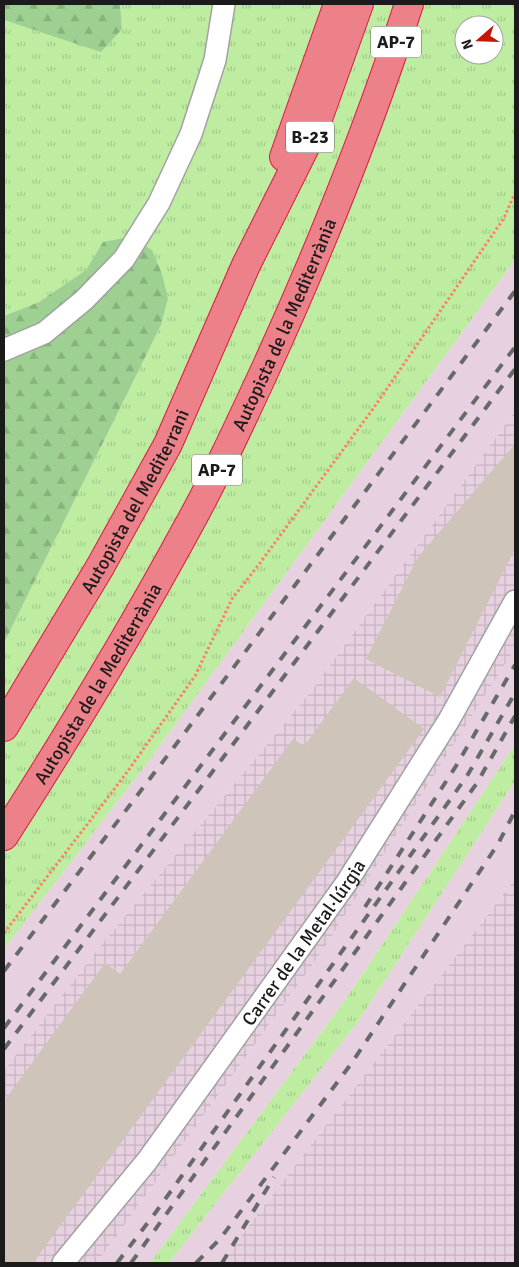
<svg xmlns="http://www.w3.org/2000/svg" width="519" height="1267" font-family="Signika,sans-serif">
<defs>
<pattern id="industrial-grid" width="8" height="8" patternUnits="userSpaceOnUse" patternTransform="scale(1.25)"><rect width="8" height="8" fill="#e7d1e1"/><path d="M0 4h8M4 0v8" fill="none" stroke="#c6b3c0"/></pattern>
<pattern id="grass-tufts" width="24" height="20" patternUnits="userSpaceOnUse" patternTransform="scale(1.25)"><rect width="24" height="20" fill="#beeca1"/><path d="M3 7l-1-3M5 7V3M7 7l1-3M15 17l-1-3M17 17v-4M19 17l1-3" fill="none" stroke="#a3ca8a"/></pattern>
<pattern id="forest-firs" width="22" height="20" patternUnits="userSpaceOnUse" patternTransform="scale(1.25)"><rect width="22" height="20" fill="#9dd091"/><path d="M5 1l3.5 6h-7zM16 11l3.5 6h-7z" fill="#87b27c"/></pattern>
</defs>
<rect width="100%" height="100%" fill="#eeebe0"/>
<path fill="url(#industrial-grid)" d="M515 411V648L514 651 319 956 97 1263H4V1070L101 945 311 691Z
M515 879V1263H220Z"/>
<path fill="#e7d1e1" d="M515 260V411L311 691 101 945 4 1070V949L145 766Z
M515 648V745L346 999 150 1263H97L319 956Z
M515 781V879L220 1263H169L357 1023Z"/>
<path fill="url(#grass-tufts)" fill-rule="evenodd" d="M120 4H515V260L145 766 4 949V643L161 325 168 299 103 242 86 270 39 302 4 316V20L47 34 122 29ZM464 25H494V55H464Z
M515 745V781L357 1023 169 1263H150L346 999Z"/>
<path fill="url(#forest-firs)" d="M4 4H120L122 29 101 52 4 20Z
M129 237 152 250 162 274 168 299 161 325 4 643V316L39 302 86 270 103 242Z"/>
<path fill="#cec4b9" d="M515 444V549L440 697 366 659 418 557Z
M354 678 424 729 33 1263H4V1101L105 963 120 974 293 739 304 746Z"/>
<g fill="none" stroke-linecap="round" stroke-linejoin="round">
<defs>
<g id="minor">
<path d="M4 350 44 333 84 300 124 259 159 203 191 134 215 60 224 4"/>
<path id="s1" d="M63 1263 147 1161 347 882 449 720 515 601"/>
</g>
<g id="motorway">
<path d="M284 157 338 4"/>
<path id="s2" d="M4 727 100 567 168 444 246 265 315 127 359 4"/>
<path id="s3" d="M4 836C68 736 129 635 185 532 214 480 239 426 264 372 319 252 368 130 409 4"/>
</g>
</defs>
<use href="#minor" stroke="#a2a2a2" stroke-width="24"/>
<use href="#motorway" stroke="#e11846" stroke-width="30"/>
<path stroke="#ff8260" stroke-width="3" stroke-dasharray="2.5 2.5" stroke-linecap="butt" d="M4 933 125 775 195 676 232 599 260 563 375 406 504 218 515 193"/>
<use href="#minor" stroke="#fff" stroke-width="21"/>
<use href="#motorway" stroke="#ec8189" stroke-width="28"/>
<path stroke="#696969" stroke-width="4" stroke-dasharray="10 10" stroke-linecap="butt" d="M365 907 456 766 515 665
M4 971 180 739 515 291
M4 1028 515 347
M4 1049 515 369
M117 1263 156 1212 467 776 515 693
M131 1263 477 783 515 716
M196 1263 220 1239 351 1064 498 844 515 811
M222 1263 274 1177"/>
</g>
<g text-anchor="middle" stroke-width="4" stroke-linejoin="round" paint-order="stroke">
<g fill="#fff" stroke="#5f5f5f" stroke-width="1">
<rect x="371" y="26.5" width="50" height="31" rx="4"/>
<rect x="286" y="121.5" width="48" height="31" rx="4"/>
<rect x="192" y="454.5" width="50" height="31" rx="4"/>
</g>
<g font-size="18" font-weight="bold" fill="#1b1b1b">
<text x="396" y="48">AP-7</text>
<text x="310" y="143">B-23</text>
<text x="217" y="476">AP-7</text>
</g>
<g font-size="19" fill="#1b1b1b" stroke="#fff">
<text dy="7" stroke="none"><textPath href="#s3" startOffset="584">Autopista de la Mediterrània</textPath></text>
<text dy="7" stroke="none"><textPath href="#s2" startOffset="261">Autopista del Mediterrani</textPath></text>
<text dy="7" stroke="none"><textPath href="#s3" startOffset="179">Autopista de la Mediterrània</textPath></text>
<text dy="7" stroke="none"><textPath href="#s1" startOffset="401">Carrer de la Metal·lúrgia</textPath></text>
</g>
</g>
<rect width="519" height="1267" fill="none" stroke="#1b1b1b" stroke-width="10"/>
<g transform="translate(479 40) rotate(250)"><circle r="24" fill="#ffffff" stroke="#a4a4a4"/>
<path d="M0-4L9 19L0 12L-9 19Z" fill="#c71600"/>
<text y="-8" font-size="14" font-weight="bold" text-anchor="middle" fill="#1b1b1b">N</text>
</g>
</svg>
